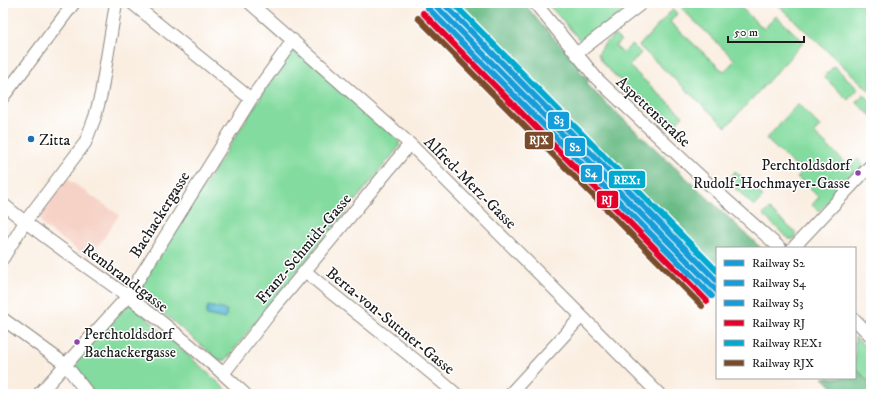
<svg xmlns="http://www.w3.org/2000/svg" width="874" height="397" font-family="'IM FELL DW Pica',serif">
<rect width="100%" height="100%" fill="#fff"/>
<filter id="ink" filterUnits="userSpaceOnUse"><feTurbulence type="fractalNoise" baseFrequency=".025" numOctaves="2"/><feDisplacementMap in="SourceGraphic" scale="8" xChannelSelector="R" yChannelSelector="G"/><feConvolveMatrix kernelMatrix="1 2 1 2 8 2 1 2 1" color-interpolation-filters="sRGB"/></filter>
<filter id="wash" filterUnits="userSpaceOnUse"><feTurbulence type="fractalNoise" baseFrequency=".012" numOctaves="4" result="noise"/><feDisplacementMap in="SourceGraphic" scale="16" xChannelSelector="R" yChannelSelector="G"/><feGaussianBlur stdDeviation="0.9" result="paint"/><feColorMatrix in="noise" values="0 0 0 0 0 0 0 0 0 0 0 0 0 0 0 0 0 1.4 0 .05"/><feComposite in="paint" operator="in"/></filter>
<g filter="url(#wash)">
<rect width="100%" height="100%" fill="#faeee1"/>
<path fill="#f6d1c6" d="M66 178 119 215 90 259 43 226 39 217Z"/>
<path fill="#83db9f" stroke="#507c5e" d="M547 3H633L585 42 580 40Z
M684 3H736L764 29 776 16 804 42 726 127 639 46 673 9 677 14 670 22 724 72 735 60 682 9Z
M776 3H871V92L779 6Z
M615 35 621 41 615 46 623 53 632 44 641 53 629 66 683 116 671 128 605 66 598 54 605 43Z
M299 50 399 140V147L255 323 226 360H219L162 312 142 297 139 288 290 51Z
M834 66 858 89 848 100 824 77Z
M864 94 871 101V116L856 102Z
M798 104 820 126 814 133 850 167 858 159 864 165 819 211 812 205 819 197 797 177 802 172 766 139Z
M735 171 763 197 754 206 727 181Z
M769 209 797 234 794 239H789L763 215Z
M130 303 231 394H96L84 380 74 362Z
M855 337 871 352V384L855 367Z"/>
<path fill="#6abb86" stroke="#436c51" d="M449 3H524L540 23 581 67 579 70 588 79 587 85 761 248H717V273Z
M855 367 871 385V394H840L823 378H855Z"/>
<path fill="#54b7d3" stroke="#386a78" d="M208 306 227 310 225 319 206 315Z"/>
</g>
<g filter="url(#ink)">
<g fill="none" stroke-linecap="round" stroke-linejoin="round">
<defs>
<path id="minor" d="M132 3 251 99
M250 3 410 144 659 394
M535 3 597 79 715 190 780 248
M576 54 642 3
M3 97 74 3
M3 204C42 237 85 265 126 295 167 325 208 359 245 394
M793 248 871 165
M3 258 25 222 85 143 95 117 101 94 116 3
M305 271C354 313 407 351 456 394
M3 319 65 364 88 394
M855 320 871 336
M223 374 271 312 410 144
M39 394 128 296 251 99 293 40
M510 394 581 317"/>
</defs>
<use href="#minor" stroke="#8b857e" stroke-width="14"/>
<use href="#minor" stroke="#fff" stroke-width="12"/>
<defs>
<path id="rail-1" d="M433 3 717 291"/>
<path id="rail-2" d="M428 8 712 296"/>
<path id="rail-3" d="M443 3 717 281"/>
<path id="rail-4" d="M423 13 707 301"/>
<path id="rail-5" d="M453 3 717 271"/>
<path id="rail-6" d="M418 18 702 306"/>
</defs>
<use href="#rail-1" stroke="#fff" stroke-width="9"/>
<use href="#rail-2" stroke="#fff" stroke-width="9"/>
<use href="#rail-3" stroke="#fff" stroke-width="9"/>
<use href="#rail-4" stroke="#fff" stroke-width="9"/>
<use href="#rail-5" stroke="#fff" stroke-width="9"/>
<use href="#rail-6" stroke="#fff" stroke-width="9"/>
<use href="#rail-1" stroke="#159dd9" stroke-width="6"/>
<use href="#rail-2" stroke="#159dd9" stroke-width="6"/>
<use href="#rail-3" stroke="#159dd9" stroke-width="6"/>
<use href="#rail-4" stroke="#e4002b" stroke-width="6"/>
<use href="#rail-5" stroke="#00a9ce" stroke-width="6"/>
<use href="#rail-6" stroke="#7a4b2a" stroke-width="6"/>
</g>
</g>
<circle fill="#1f6fb2" stroke="#fff" stroke-width="1.5" cx="31" cy="139" r="4"/>
<g fill="#8e44ad" stroke="#fff" stroke-width="1.5">
<circle cx="858" cy="173" r="3.5"/>
<circle cx="77" cy="342" r="3.5"/>
</g>
<g text-anchor="middle" stroke-width="3" stroke-linejoin="round" paint-order="stroke">
<g font-size="15" fill="#1c1c1c" stroke="#fff" text-anchor="end">
<text x="850" y="170">Perchtoldsdorf<tspan x="850" dy="18">Rudolf-Hochmayer-Gasse</tspan></text>
<text x="84" y="339" text-anchor="start">Perchtoldsdorf<tspan x="84" dy="18">Bachackergasse</tspan></text>
</g>
<g font-size="16" fill="#1c1c1c" stroke="#fff">
<text transform="translate(654 111) rotate(43)" y="6">Aspettenstraße</text>
<text transform="translate(471 182) rotate(45)" y="6">Alfred-Merz-Gasse</text>
<text transform="translate(159 214) rotate(-58)" y="6">Bachackergasse</text>
<text transform="translate(303 248) rotate(-50)" y="6">Franz-Schmidt-Gasse</text>
<text transform="translate(126 277) rotate(37)" y="6">Rembrandtgasse</text>
<text transform="translate(391 320) rotate(39)" y="6">Berta-von-Suttner-Gasse</text>
</g>
<g font-size="16" fill="#1c1c1c" stroke="#fff" text-anchor="start">
<text x="39" y="145">Zitta</text>
</g>
</g>
<g stroke="#fff" stroke-width="1.5">
<rect x="547" y="111" width="23" height="19" rx="4" fill="#159dd9"/>
<rect x="524" y="131" width="30" height="19" rx="4" fill="#7a4b2a"/>
<rect x="564" y="137" width="22" height="20" rx="4" fill="#159dd9"/>
<rect x="580" y="164" width="23" height="19" rx="4" fill="#159dd9"/>
<rect x="608" y="170" width="38" height="19" rx="4" fill="#00a9ce"/>
<rect x="596" y="190" width="23" height="19" rx="4" fill="#e4002b"/>
</g>
<g font-size="11" text-anchor="middle" font-weight="bold" fill="#fff">
<text x="559" y="124">S3</text>
<text x="539" y="144">RJX</text>
<text x="575" y="151">S2</text>
<text x="591" y="177">S4</text>
<text x="627" y="184">REX1</text>
<text x="607" y="204">RJ</text>
</g>
<rect width="874" height="397" fill="none" stroke="#fff" stroke-width="16"/>
<rect x="716" y="247" width="140" height="132" fill="#ffffff" stroke="#a4a4a4"/>
<rect x="724" y="260" width="20" height="6" fill="#159dd9" stroke="#a4a4a4"/>
<text x="752" y="267" font-size="12" fill="#1c1c1c">Railway S2</text>
<rect x="724" y="280" width="20" height="6" fill="#159dd9" stroke="#a4a4a4"/>
<text x="752" y="287" font-size="12" fill="#1c1c1c">Railway S4</text>
<rect x="724" y="300" width="20" height="6" fill="#159dd9" stroke="#a4a4a4"/>
<text x="752" y="307" font-size="12" fill="#1c1c1c">Railway S3</text>
<rect x="724" y="320" width="20" height="6" fill="#e4002b" stroke="#a4a4a4"/>
<text x="752" y="327" font-size="12" fill="#1c1c1c">Railway RJ</text>
<rect x="724" y="340" width="20" height="6" fill="#00a9ce" stroke="#a4a4a4"/>
<text x="752" y="347" font-size="12" fill="#1c1c1c">Railway REX1</text>
<rect x="724" y="360" width="20" height="6" fill="#7a4b2a" stroke="#a4a4a4"/>
<text x="752" y="367" font-size="12" fill="#1c1c1c">Railway RJX</text>
<path d="M728 36v6h76v-6" fill="none" stroke="#1c1c1c" stroke-width="2"/>
<text x="734" y="36" font-size="12" fill="#1c1c1c" stroke="#ffffff" stroke-width="3" paint-order="stroke">50 m</text>
</svg>
